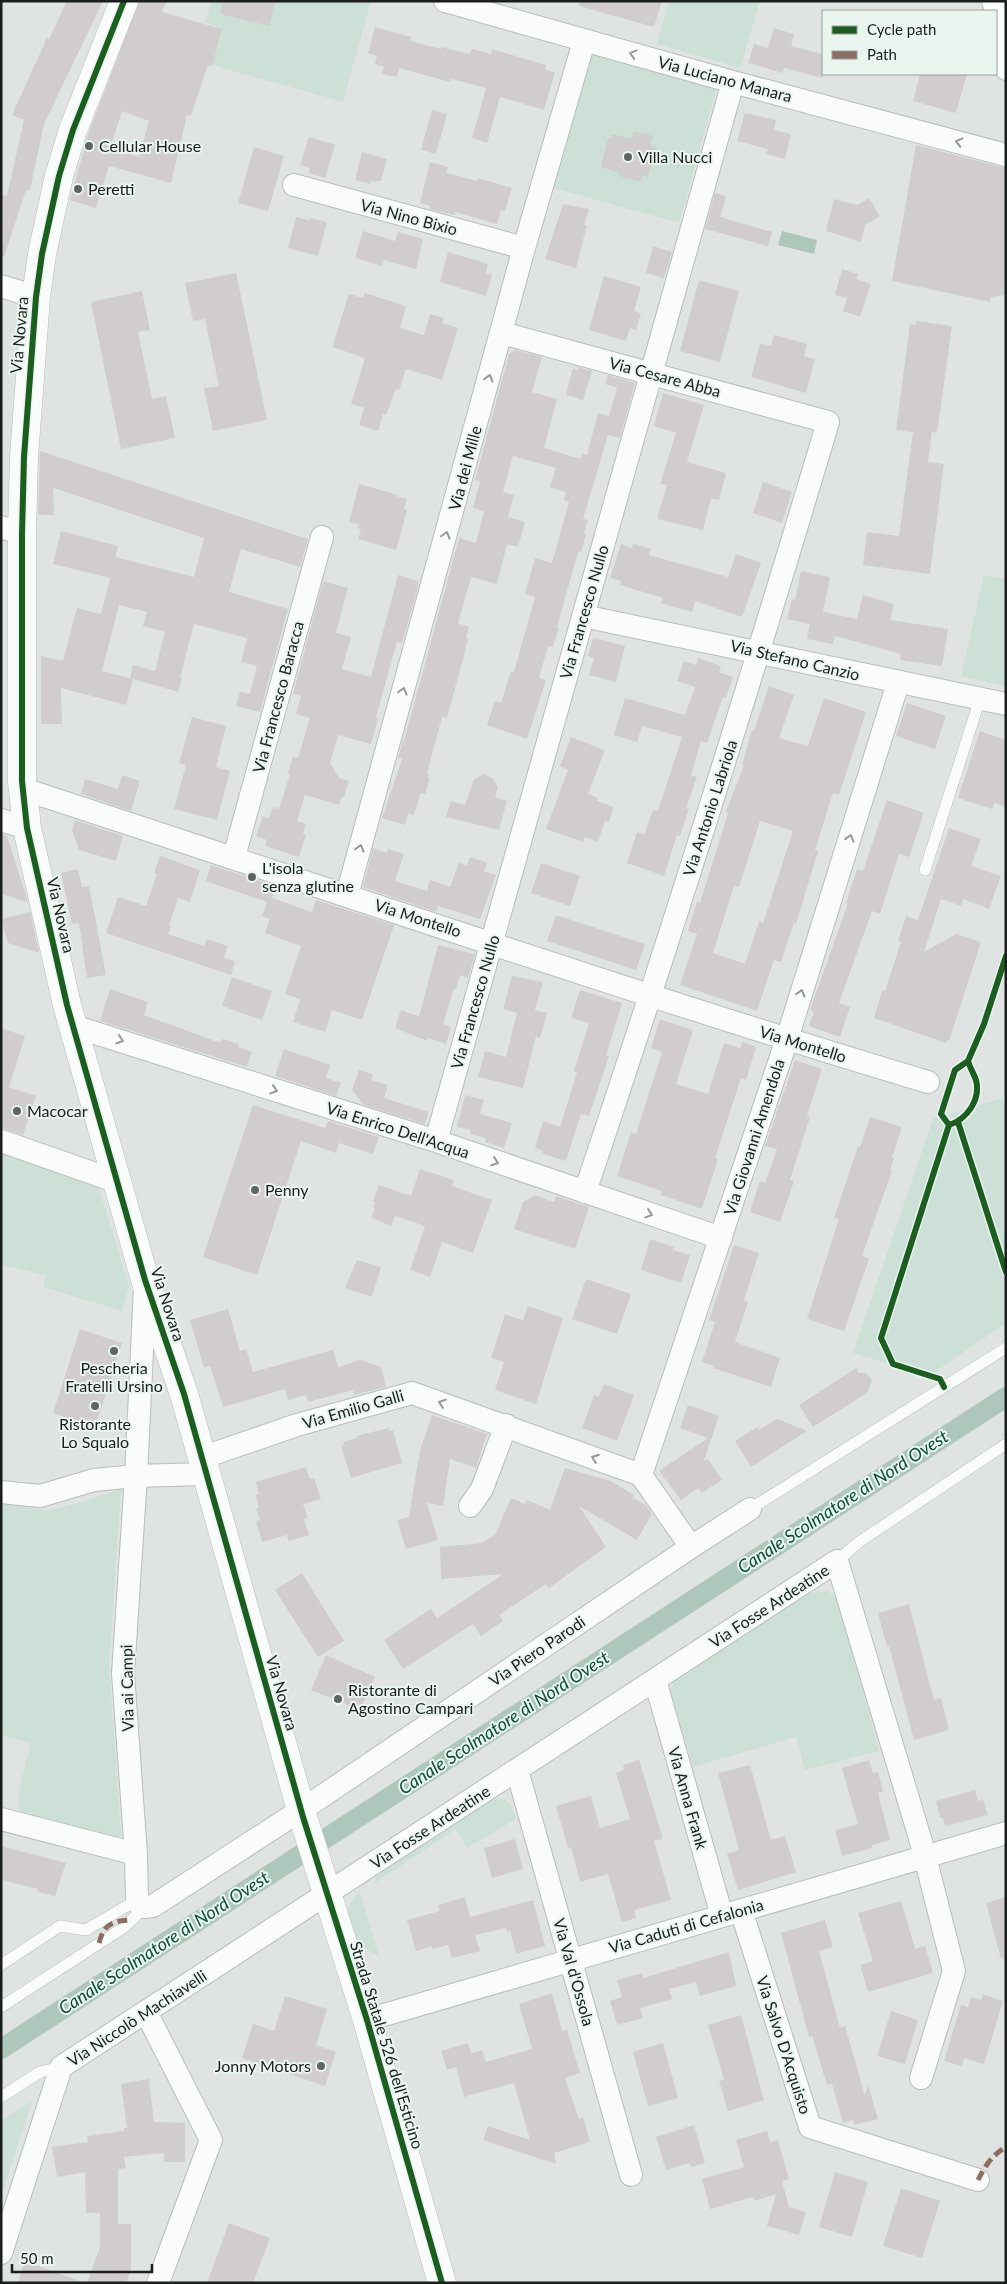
<svg xmlns="http://www.w3.org/2000/svg" width="1007" height="2284" font-family="Lato,sans-serif">
<rect width="100%" height="100%" fill="#dfe4e2"/>
<path fill="#cce0d7" d="M211 1H371L343 102 212 65 222 29 206 22Z
M669 1H760L740 68 657 44Z
M585 51 717 88 679 223 547 186Z
M984 575 1006 579V686L961 676Z
M1002 1098 1006 1108V1323L929 1376 853 1353 933 1119Z
M1 1153 98 1186 129 1286 122 1311 43 1287 46 1275 1 1265Z
M121 1489 109 1665 121 1835 117 1839 20 1814 18 1793 31 1743 1 1735V1501L46 1511 86 1501Z
M828 1591 839 1601 879 1751 805 1770 796 1737 693 1767 670 1690 674 1678 807 1594Z
M504 1799 511 1805 516 1819 467 1848 456 1829 375 1883 377 1873 493 1800Z
M360 1892 379 1956 356 1944C349 1924 340 1908 360 1892Z
M32 2101 1 2197V2120Z"/>
<path fill="#adc7bc" d="M782 231 817 240 814 254 778 245Z"/>
<g fill="none" stroke-linecap="round" stroke-linejoin="round">
<path stroke="#adc7bc" stroke-width="20" d="M1 2049 1006 1397"/>
</g>
<path fill="#d1cdcf" fill-rule="evenodd" d="M67 1H103L44 124 30 190H26L4 257 1 256V194L7 196 24 120 12 115 47 38 49 39Z
M139 1H167L162 12 222 29 212 66 208 65 191 116 187 115 171 183 109 166 96 208 70 200 88 135ZM122 111 149 121 139 157 110 148Z
M223 1H275L269 26 220 14Z
M580 1H662L654 27 579 6Z
M375 27 411 37 410 41 441 49 442 47 470 54 472 49 491 54 492 49 546 65 545 70 555 72 544 110 500 97 487 143 472 138 486 88 451 79 450 82 399 68 397 77 382 74 384 67 375 64 377 56 368 53Z
M774 28 794 34 791 46 823 54V78L784 68 783 73 748 63 754 44 768 48Z
M920 74H967L956 113 913 101Z
M432 110 447 114 436 154 421 150Z
M745 113 776 120 774 130 791 134 785 159 766 154 768 149 737 141Z
M634 131 653 136 650 145 656 147 648 177 643 175 641 182 619 176 620 173 601 167 608 138 611 139 612 134 631 139Z
M309 137 335 145 325 178 309 173 310 168 300 165Z
M916 145 1006 168V295L991 297 990 302 892 281Z
M254 147 284 156 268 211 238 203Z
M362 152 387 159 381 181H371L370 184 355 180Z
M430 162 448 167 446 173 478 181V178L512 188 505 211 501 210 497 224 455 212 454 215 430 209V206L420 203Z
M715 193 726 196 720 217 772 232 768 246 705 229Z
M869 198 880 216 865 225 861 242 826 231 834 199 858 205Z
M563 204 589 209 584 225H587L576 268 545 259Z
M296 217 309 220 310 218 327 222 318 256 288 248Z
M363 231 395 241 398 232 423 239 416 269 384 260 382 266 355 258Z
M653 246 672 252 664 278 646 273Z
M448 252 488 264 486 273 492 275 486 296 440 282Z
M842 269 858 274 856 279 871 284 860 317 843 311 847 298 835 295Z
M236 273 267 420 213 431 204 388 219 386 205 319 193 321 185 283Z
M604 276 641 287 634 311 641 313 636 330 630 328 626 341 589 330Z
M699 280 739 291 720 362 680 351Z
M142 291 150 330 138 332 152 399 166 396 175 438 121 449 91 302Z
M365 293 406 306 400 328 424 335 430 314 444 318 442 323 458 328 442 380 406 369 399 390 396 389 386 415 383 414 378 431 359 425 364 408 351 404 365 358 332 347 349 294 363 298Z
M916 321 952 326 937 433 932 432 928 462 944 464 930 574 863 565 867 532 899 536 913 432 896 430 910 324 915 325Z
M774 335 807 344 804 356 815 359 806 393 751 377 760 344 771 346Z
M515 350 542 357 532 392 557 399 544 448 581 459 582 453 587 455 598 413 609 416 617 388 605 384 608 375 635 383 620 438 608 435 583 519 588 520 584 533 586 534 581 552 579 551 576 559 557 627 559 628 553 647 548 646 539 678 546 680 527 739 487 725 495 701 501 703 511 671 514 672 535 597 525 594 535 558 552 563 569 502 564 500 566 492 550 487 556 468 513 456 503 492 514 495 508 517 525 522 518 547 507 544 497 584 471 577 458 623 469 627 466 639H468L463 659 447 718 442 717 427 774H429L428 778H430L425 794 421 793 414 815 408 813 405 825 382 818 402 759 398 758 403 741H404L459 538 476 543 484 511 473 508 480 481 475 480 509 354Z
M578 367 592 371 583 400 566 395 573 368 577 370Z
M663 393 704 405 687 462 726 473 719 500 711 498 703 530 657 519 667 485 660 484 676 433 654 426Z
M40 451 308 539 300 567 241 549 234 573 229 592 288 609 260 712 236 706 240 692 250 694 257 666 241 662 247 638 194 624 180 678H182L178 692 133 679 126 705 61 688 62 724H41V656L63 661 77 608 101 614 110 578 53 564 61 531 118 546 115 557 194 577 204 538 53 488 54 515H38ZM119 605 147 612 143 626 165 632 155 671 133 665 130 678 102 671Z
M763 482 792 492 782 523 753 513Z
M359 484 398 495V497L407 499 404 509 407 510 396 550 358 539 361 529 357 528 359 524 349 522Z
M621 544 632 548 633 544 651 549 649 555 728 577 736 554 761 563 742 617 695 601 692 612 661 603 663 598 620 585 621 581 610 578Z
M801 571 830 577 823 612 857 619 863 595 894 604 890 620 948 629 942 666 900 660 901 654 835 636 833 644 807 639 810 624 787 619 792 599 795 600Z
M398 575 418 581 417 591 402 643 397 642 376 717 378 718 371 744 338 735 330 763 339 778 349 781 344 797 342 796 339 805 305 795 297 821 306 824 303 834 306 835 299 857 265 846 267 840 256 836 263 816 269 818 273 807 279 809 290 774 288 773 293 756 298 758 310 718 296 714 301 696 293 694 323 581 348 588 336 633 351 637 342 669 371 677Z
M593 638 625 646 616 682 589 675 594 658 588 656Z
M698 658 721 666 719 672 733 677 726 698 723 697 707 743 701 741 691 775 697 777 686 808 689 809 680 836 677 835 664 876 627 863 637 832 644 835 653 810 658 811 682 737 642 726 637 742 614 735 625 698 685 715 695 687 677 681 684 661 696 665Z
M769 686 794 695 779 738 808 746 824 698 866 712 839 795 833 793 815 850 818 851 796 924 794 923 781 962 774 960 757 1011 680 985 697 934 688 931 697 902 700 903 728 813 726 812 744 765H742L752 730 754 731ZM760 821 793 831 763 923 759 921 745 964 713 953 734 886 739 887Z
M907 703 946 716 935 749 896 736Z
M192 717 226 726 216 767 230 771 217 820 174 809 186 765 179 763Z
M980 731 1006 740V807L994 803 992 809 958 798Z
M571 737 605 750 588 794 598 798 597 801 614 807 609 822 605 821 598 842 585 837 583 842 546 829 568 770 560 766Z
M483 774 492 778 498 787 495 797 507 801 499 830 446 817 451 801 465 805 474 780Z
M122 775 140 781 131 811 81 794 85 779 118 789Z
M887 800 924 813 909 857 899 854 880 914 872 911 839 1003 850 1007 840 1037 809 1026 814 1012 810 1010 848 903H846L857 869 863 871Z
M75 820 123 836 116 861 79 850 72 830Z
M949 828 981 839 971 866 1001 876 989 909 963 899 961 906 941 899 924 952 956 934 981 942 949 1041 947 1040 946 1043 874 1018 882 991H885L901 942 898 941 906 916 918 920Z
M1 834 7 836 28 902 1 894Z
M373 848 387 853 388 849 404 854 395 881 427 891 430 880 450 887 459 863 467 865 470 857 487 863 484 871 496 875 480 919 438 906 436 912 363 887Z
M160 856 200 870 190 902 178 898 169 926 171 927 168 934 204 946 207 939 228 946 224 958 235 961 231 975 106 933 118 897 146 906 157 874 154 873Z
M541 863 580 876 570 906 531 893Z
M211 865 276 886 272 898 312 912 316 900 394 925 362 1020 332 1010 325 1032 293 1022 300 999 285 994 301 946 265 933 270 919 262 916 267 902 206 881Z
M78 869 82 887 89 886 106 975 87 978 79 923 72 924 61 873Z
M30 912 31 915 39 953 8 943 1 919Z
M556 915 645 944 636 970 547 941Z
M438 945 475 954 468 978 460 975 456 989 454 988 443 1024 451 1027 446 1044 428 1038 427 1041 395 1028 401 1010 419 1016Z
M512 976 543 982 535 1010 547 1013 540 1038 536 1036 523 1088 478 1077 485 1051 506 1057 517 1013 503 1009Z
M232 977 272 991 262 1020 222 1006Z
M110 989 148 1002 144 1015 220 1043 222 1039 239 1044 238 1047 252 1052 247 1067 100 1021Z
M580 990 622 1003 606 1056H609L589 1116 581 1114 566 1161 543 1154V1151L535 1148 543 1121 560 1127 577 1072 574 1071 589 1023 571 1018Z
M660 1019 693 1030 676 1084 708 1094 724 1043 740 1048 742 1042 756 1047 746 1080 741 1078 715 1158 718 1159 702 1209 661 1195 662 1191 617 1176 631 1132 636 1134 662 1052 651 1048Z
M1 1028 25 1036 9 1087 36 1096 23 1135 1 1128Z
M284 1049 330 1065 326 1078 341 1083 336 1096 275 1076Z
M795 1060 822 1069 807 1116 810 1117 790 1180 794 1181 780 1222 750 1212 760 1181 765 1183 777 1149 765 1146Z
M359 1070 373 1074 371 1080 388 1085 384 1098 429 1112 425 1124 364 1105 352 1090Z
M465 1095 484 1100 480 1114 512 1123 504 1148 485 1142 486 1138 470 1134 471 1130 457 1127Z
M253 1105 325 1128 328 1121 379 1137 373 1154 339 1143 336 1153 301 1141 257 1275 203 1257Z
M870 1117 902 1127 892 1158H894L890 1171H892L862 1256 869 1259 844 1331 807 1319 839 1219 834 1218 858 1146 860 1147Z
M420 1169 454 1180 452 1186 492 1200 473 1253 442 1242 430 1277 410 1270 425 1226 395 1216 391 1226 371 1218 375 1208 373 1207 375 1203 373 1201 379 1185 411 1196Z
M535 1195 554 1202 556 1196 589 1207 575 1249 514 1229 523 1202Z
M650 1239 674 1247 673 1250 690 1255 681 1283 641 1270Z
M734 1245 759 1253 744 1300 748 1302 735 1342 780 1358 771 1387 713 1368 714 1366 702 1362 715 1322 709 1320Z
M357 1260 381 1267 372 1297 345 1288Z
M586 1279 631 1294 617 1334 572 1319Z
M528 1306 563 1318 536 1404 495 1390 504 1362 491 1358 505 1314 523 1320Z
M228 1309 240 1351 246 1349 253 1372 333 1350 338 1367 360 1360 381 1367 386 1387 354 1395 353 1390 308 1402 306 1395 288 1400 285 1389 223 1407 210 1366 204 1368 190 1320Z
M80 1329 122 1343 95 1427 53 1413Z
M856 1368 859 1373H866L872 1380 867 1393 813 1427 799 1405Z
M604 1384 634 1395 617 1441 582 1428 594 1395 599 1397Z
M688 1405 719 1416 704 1461 708 1459 722 1480 702 1493 698 1488 681 1500 659 1471 708 1438 680 1428Z
M432 1415 487 1434 476 1468 450 1459 443 1506 427 1503 438 1540 406 1549 397 1520 409 1517 420 1450Z
M777 1419 807 1431 751 1467 735 1441 759 1426 757 1431Z
M389 1428V1431L393 1430 402 1463 351 1478 341 1446 344 1445 343 1442 357 1438 356 1436Z
M306 1467 310 1479 314 1478 321 1499 303 1504 308 1518 304 1519 309 1535 289 1541 287 1535 262 1542 256 1521 260 1520 256 1509 259 1508 256 1495 259 1494 256 1482Z
M565 1468 611 1481 634 1495 633 1498 647 1506 652 1514 637 1540 579 1506 606 1547 549 1588 546 1584 499 1615 503 1621 481 1636 473 1624 403 1669 384 1640 431 1609 437 1618 504 1574 441 1579 440 1547 482 1543 495 1535 511 1498 525 1504 527 1500 550 1510Z
M302 1573 344 1641 318 1657 275 1590Z
M909 1604 934 1700 941 1698 949 1730 914 1740 889 1646 887 1647 878 1613Z
M326 1655 375 1677 360 1710 311 1690Z
M639 1760 663 1839 654 1841 671 1900 634 1910 636 1918 622 1922 608 1874 580 1882 571 1847 568 1848 556 1806 591 1796 600 1828 630 1819 616 1773 624 1770 623 1765Z
M869 1760 873 1773 878 1772 883 1791 878 1793 890 1840 872 1845V1848L842 1856 835 1830 858 1824 842 1768Z
M750 1765 771 1840 785 1836 796 1872 738 1890 727 1854 739 1850 718 1773Z
M975 1790 978 1801 983 1799 988 1815 945 1826 943 1818H940L936 1801Z
M515 1839 523 1869 492 1878 484 1848Z
M1 1846 66 1863 55 1896 37 1892 38 1889 1 1880Z
M465 1897 470 1917 533 1900 545 1946 516 1954 510 1931 507 1932 506 1928 475 1935 480 1951 452 1958 448 1945 433 1949 432 1946 416 1951 407 1920 440 1911 438 1905Z
M1006 1897V1958L1001 1959 986 1903Z
M901 1901 915 1949 925 1946 933 1973 868 1992 860 1965 873 1961 858 1913Z
M825 1920 833 1947 819 1951 840 2028 845 2026 865 2096 868 2085 878 2119 854 2125 853 2120 843 2123 832 2084 827 2085 812 2036 809 2037 781 1933Z
M729 1952 736 1986 700 1996 696 1982 669 1989 672 1999 640 2008 643 2018 617 2025 610 2001 622 1997 617 1980 642 1973 643 1978Z
M552 1993 562 2031 567 2030 580 2073 565 2078 579 2119 583 2117 590 2142 554 2153 556 2164 483 2140 488 2126 530 2140 514 2083 464 2097 456 2067 447 2070 441 2051 468 2043 471 2054 482 2050 486 2062 532 2049 519 2004Z
M983 1994 1003 2001 984 2064 964 2058 962 2066 944 2061 961 2005 968 2007 971 1997 981 2000Z
M285 1996 327 2009 316 2045 336 2052 325 2086 242 2058 253 2024 274 2031Z
M891 2011 918 2020 905 2064 877 2056Z
M741 2015 764 2100 728 2111 719 2081 724 2079 708 2025Z
M663 2043 678 2098 648 2106 633 2052Z
M149 2079 154 2122 185 2123V2162H164V2153L124 2157 126 2168 118 2169V2224H131V2269L126 2283H87L100 2247V2213H86L85 2172 57 2177 52 2147 88 2142 87 2136 124 2131V2128H127L121 2084Z
M694 2125 705 2163 691 2167 690 2163 666 2170 656 2137Z
M767 2131 770 2142 778 2140 789 2179 782 2181 789 2207 806 2212 799 2235 767 2226 776 2194 754 2201 753 2197 710 2209 702 2179 744 2167 736 2140Z
M835 2172 868 2182 852 2237 819 2227Z
M901 2188 940 2201 922 2258 883 2246Z
M229 2223 270 2238 253 2283H207Z
M25 2261 80 2281V2283H18Z"/>
<g fill="none" stroke-linecap="round" stroke-linejoin="round">
<defs>
<path id="lane" d="M925 870 980 699
M750 1509 1006 1348
M837 1561 859 1542 1006 1444
M1 1965 60 1926 86 1930 137 1900
M1 2007 123 1928 145 1907
M1 2097 40 2072 61 2067"/>
<path id="street" d="M445 1 733 82 1006 155
M993 1 1004 37 1006 69
M294 185 524 248
M1 286 36 297
M502 333 828 422C751 680 671 937 585 1192
M1 527 22 534
M583 616 1006 704
M23 789C324 887 624 991 928 1082
M1 820 27 828
M234 857 322 537
M347 895 524 248 584 41
M73 1026 436 1141 721 1238
M1 1141 118 1182
M436 1141 733 82
M145 1288 136 1476 123 1674 136 1854 137 1900 139 1904 145 1907 153 1906 318 1799 691 1547 750 1509
M201 1458 297 1425 412 1393 641 1475 691 1547
M641 1475 787 1039 898 683
M1 1492 40 1496 94 1480 136 1476 205 1474
M470 1506 482 1489 506 1425
M655 1680 722 1916
M517 1770 631 2175
M1 1819 136 1854
M741 1910 810 2127 978 2180
M146 2012 211 2140 158 2283
M367 2020 1006 1833
M1 2253 61 2067 837 1561 922 1845 954 1971 921 2078"/>
<path id="secondary" d="M124 1 73 130 59 176 42 254 36 297 24 457 22 534V781L27 828 67 1005 145 1280 184 1394 303 1817 367 2020 442 2283"/>
</defs>
<use href="#lane" stroke="#b8bdbb" stroke-width="12"/>
<use href="#street" stroke="#b8bdbb" stroke-width="24"/>
<use href="#secondary" stroke="#b8bdbb" stroke-width="29"/>
<use href="#lane" stroke="#fafbfb" stroke-width="11"/>
<use href="#street" stroke="#fafbfb" stroke-width="22"/>
<use href="#secondary" stroke="#fafbfb" stroke-width="28"/>
<path stroke="#8d6e63" stroke-width="5" stroke-dasharray="10 5" stroke-linecap="butt" d="M99 1943C104 1924 112 1921 131 1920
M978 2180C985 2166 992 2155 1006 2147"/>
<defs>
<path id="cycleway" d="M124 1 73 130 59 176 42 254 36 297 24 457 22 534V781L27 828 67 1005 145 1280 184 1394 303 1817 367 2020 442 2283
M958 1122 1006 1272
M949 1125 941 1114 955 1070 968 1061
M944 1387 940 1379 893 1364 881 1338 949 1125C967 1119 981 1100 976 1080 974 1074 970 1068 968 1061L984 1024 1006 956"/>
</defs>
<use href="#cycleway" stroke="#eaf5f0" stroke-width="9"/>
<use href="#cycleway" stroke="#1b5e20" stroke-width="6"/>
</g>
<defs><path id="oneway-chevron" d="M-2-3.5L2.5 0L-2 3.5" fill="none" stroke-width="1.6" stroke-linecap="round" stroke-linejoin="round" transform="scale(1.25)"/></defs>
<g stroke="#959897">
<use href="#oneway-chevron" transform="translate(633 54) rotate(-165)"/>
<use href="#oneway-chevron" transform="translate(959 142) rotate(-165)"/>
<use href="#oneway-chevron" transform="translate(489 378) rotate(-75)"/>
<use href="#oneway-chevron" transform="translate(446 535) rotate(-75)"/>
<use href="#oneway-chevron" transform="translate(403 691) rotate(-75)"/>
<use href="#oneway-chevron" transform="translate(850 838) rotate(-73)"/>
<use href="#oneway-chevron" transform="translate(360 848) rotate(-75)"/>
<use href="#oneway-chevron" transform="translate(801 993) rotate(-73)"/>
<use href="#oneway-chevron" transform="translate(120 1040) rotate(18)"/>
<use href="#oneway-chevron" transform="translate(274 1090) rotate(18)"/>
<use href="#oneway-chevron" transform="translate(495 1162) rotate(19)"/>
<use href="#oneway-chevron" transform="translate(649 1214) rotate(19)"/>
<use href="#oneway-chevron" transform="translate(442 1403) rotate(-161)"/>
<use href="#oneway-chevron" transform="translate(595 1458) rotate(-160)"/>
</g>
<g fill="#5f6362" stroke="#eaf5f0" stroke-width="2">
<circle cx="89" cy="146" r="5"/>
<circle cx="628" cy="157" r="5"/>
<circle cx="78" cy="189" r="5"/>
<circle cx="252" cy="877" r="5"/>
<circle cx="17" cy="1111" r="5"/>
<circle cx="255" cy="1190" r="5"/>
<circle cx="114" cy="1351" r="5"/>
<circle cx="95" cy="1406" r="5"/>
<circle cx="338" cy="1699" r="5"/>
<circle cx="321" cy="2066" r="5"/>
</g>
<g text-anchor="middle" stroke-width="4" stroke-linejoin="round" paint-order="stroke">
<g font-size="16" fill="#1a1e1d" stroke="#eaf5f0">
<text transform="translate(725 79) rotate(15)" y="6">Via Luciano Manara</text>
<text transform="translate(409 217) rotate(15)" y="6">Via Nino Bixio</text>
<text transform="translate(19 335) rotate(-85)" y="6">Via Novara</text>
<text transform="translate(665 377) rotate(15)" y="6">Via Cesare Abba</text>
<text transform="translate(465 468) rotate(-75)" y="6">Via dei Mille</text>
<text transform="translate(584 612) rotate(-74)" y="6">Via Francesco Nullo</text>
<text transform="translate(795 660) rotate(13)" y="6">Via Stefano Canzio</text>
<text transform="translate(278 697) rotate(-75)" y="6">Via Francesco Baracca</text>
<text transform="translate(710 808) rotate(-72)" y="6">Via Antonio Labriola</text>
<text transform="translate(61 915) rotate(77)" y="6">Via Novara</text>
<text transform="translate(418 918) rotate(18)" y="6">Via Montello</text>
<text transform="translate(475 1002) rotate(-74)" y="6">Via Francesco Nullo</text>
<text transform="translate(803 1044) rotate(17)" y="6">Via Montello</text>
<text transform="translate(398 1130) rotate(18)" y="6">Via Enrico Dell'Acqua</text>
<text transform="translate(754 1137) rotate(-72)" y="6">Via Giovanni Amendola</text>
<text transform="translate(168 1304) rotate(72)" y="6">Via Novara</text>
<text transform="translate(353 1409) rotate(-16)" y="6">Via Emilio Galli</text>
<text transform="translate(769 1606) rotate(-33)" y="6">Via Fosse Ardeatine</text>
<text transform="translate(537 1651) rotate(-34)" y="6">Via Piero Parodi</text>
<text transform="translate(127 1688) rotate(-91)" y="6">Via ai Campi</text>
<text transform="translate(282 1693) rotate(74)" y="6">Via Novara</text>
<text transform="translate(688 1798) rotate(74)" y="6">Via Anna Frank</text>
<text transform="translate(430 1827) rotate(-33)" y="6">Via Fosse Ardeatine</text>
<text transform="translate(686 1926) rotate(-16)" y="6">Via Caduti di Cefalonia</text>
<text transform="translate(574 1972) rotate(74)" y="6">Via Val d'Ossola</text>
<text transform="translate(137 2018) rotate(-33)" y="6">Via Niccolò Machiavelli</text>
<text transform="translate(387 2045) rotate(73)" y="6">Strada Statale 526 dell'Esticino</text>
<text transform="translate(784 2045) rotate(72)" y="6">Via Salvo D'Acquisto</text>
</g>
<g font-size="16" fill="#1a1e1d" stroke="#eaf5f0" text-anchor="start">
<text x="99" y="152">Cellular House</text>
<text x="638" y="163">Villa Nucci</text>
<text x="88" y="195">Peretti</text>
<text x="262" y="874">L'isola<tspan x="262" dy="18">senza glutine</tspan></text>
<text x="27" y="1117">Macocar</text>
<text x="265" y="1196">Penny</text>
<text x="114" y="1374" text-anchor="middle">Pescheria<tspan x="114" dy="18">Fratelli Ursino</tspan></text>
<text x="95" y="1430" text-anchor="middle">Ristorante<tspan x="95" dy="18">Lo Squalo</tspan></text>
<text x="348" y="1696">Ristorante di<tspan x="348" dy="18">Agostino Campari</tspan></text>
<text x="311" y="2072" text-anchor="end">Jonny Motors</text>
</g>
<g font-size="18" font-style="italic" fill="#0b4f3a" stroke="#eaf5f0">
<text transform="translate(843 1502) rotate(-33)" y="6">Canale Scolmatore di Nord Ovest</text>
<text transform="translate(504 1723) rotate(-33)" y="6">Canale Scolmatore di Nord Ovest</text>
<text transform="translate(164 1943) rotate(-33)" y="6">Canale Scolmatore di Nord Ovest</text>
</g>
</g>
<rect width="1007" height="2284" fill="none" stroke="#1a1e1d" stroke-width="5"/>
<rect x="822" y="10" width="175" height="65" fill="#eaf5f0" stroke="#979f9c"/>
<rect x="832" y="26" width="25" height="8" fill="#1b5e20" stroke="#979f9c"/>
<text x="867" y="35" font-size="15" fill="#1a1e1d">Cycle path</text>
<rect x="832" y="51" width="25" height="8" fill="#8d6e63" stroke="#979f9c"/>
<text x="867" y="60" font-size="15" fill="#1a1e1d">Path</text>
<path d="M12 2264v8h140v-8" fill="none" stroke="#1a1e1d" stroke-width="2.5"/>
<text x="20" y="2264" font-size="15" fill="#1a1e1d" stroke="#eaf5f0" stroke-width="4" paint-order="stroke">50 m</text>
</svg>
